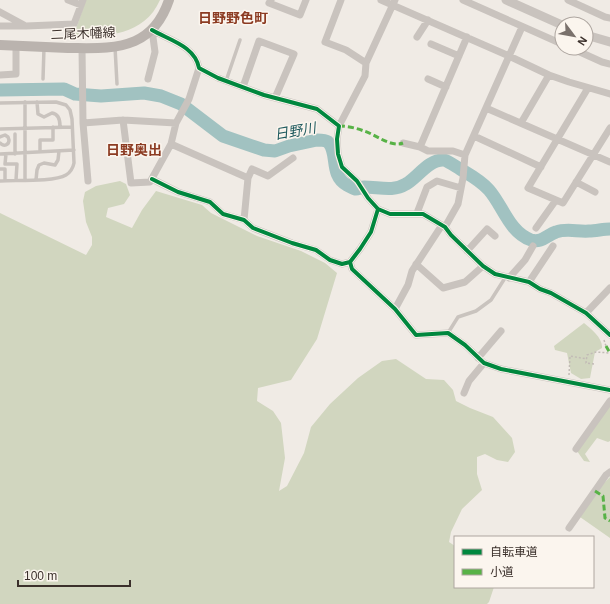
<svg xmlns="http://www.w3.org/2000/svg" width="610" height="604" font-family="Arial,'Noto Sans JP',sans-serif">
<rect width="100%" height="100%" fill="#f0ebe5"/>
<path fill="#d1d6bf" d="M86 0H160C144 36 107 36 73 37Z
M120 181 126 184 130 195 124 204 108 208 106 217 132 228 142 210 156 191 202 205 211 213 257 236 301 251 325 263 337 273 317 339 291 380 258 388 257 401 273 411 281 423 285 458 279 491 287 486 304 453 311 427 330 404 358 378 382 361 396 359 426 379 444 380 453 390 456 401 470 408 493 417 512 438 515 452 508 462 497 460 485 454 477 457V474L482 490 462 509 451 532 449 542 455 546V587H494L489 602 487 604H0V213L86 255 92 245V237L86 222 83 201 85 192 96 186Z
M584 323C591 329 603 338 602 348L595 352 590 378 581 379 571 373 567 353 555 350 554 346Z
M610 405V441L608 442 597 438 585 454 590 462 584 461 577 451Z
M610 477V538L580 517 604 483Z"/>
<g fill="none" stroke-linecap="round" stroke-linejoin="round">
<path stroke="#a1c2c1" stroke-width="13" d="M0 90 64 89 75 94 101 96 144 93 161 96 181 104 223 136 264 150 275 151 289 146 317 140C320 140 325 140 328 142 339 153 329 175 347 185 350 186 353 189 356 189 358 189 362 187 364 187 379 187 393 192 406 184 417 178 429 159 444 160 448 161 455 166 460 169 470 175 480 180 489 190 503 206 509 232 531 240 542 243 547 235 556 232 567 228 578 232 589 231 596 231 603 229 610 229"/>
<path stroke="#c2bbb6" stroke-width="1.5" stroke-dasharray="2 2" stroke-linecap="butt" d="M604 340 606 346
M594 364 586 363 587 355 596 352 610 353
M569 375 570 356 587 359"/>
<path stroke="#c9c3be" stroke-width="3.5" d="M115 47 117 84
M43 79 44 48
M226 81 240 40
M25 102V180
M37 102 38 114 44 117 52 113C59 114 60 120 60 126
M0 103 56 102 66 105 70 110 72 119 74 163C73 168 71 172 66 175 54 182 16 180 0 181
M0 129 72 127
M0 137 5 135 8 137 9 140
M0 143C4 147 9 145 9 140
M40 152V140H53V127
M0 154 74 150
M6 154 5 164H17L16 180
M15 154V134
M0 169H5V181
M36 180 37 170 39 165 44 163 55 165 58 160 59 151
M448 333 458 317 476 311 491 300 505 278"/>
<path stroke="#c9c3be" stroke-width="7" d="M68 0 81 5
M271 0 269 3 300 15 306 0
M341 0 325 42 346 50 366 63
M381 0 509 56 549 75 569 82 610 94
M463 0 562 44
M568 0 605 17 610 18
M0 12 24 25
M0 26H26L74 24 83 0
M152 30C169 40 195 46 199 68L218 78 264 95 317 109 339 126 337 139 338 154 342 167 357 181 368 198 378 209 390 214H423L445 227 451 235 483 266 495 274 529 282 540 289 551 293 586 313 610 335
M417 37 428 20
M431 44 459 56
M82 48 83 123 88 181
M571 48 602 62 610 64
M0 75 16 74V46
M148 79 155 52 152 30
M428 79 446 87
M243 87 259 41 294 54 275 98
M588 88 528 188 563 203 610 128
M486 108 610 162
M123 120 131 183 150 182 171 144 176 123 189 99 199 68
M83 123 123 120 176 123
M521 123 549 75
M339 126 365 76 366 63 395 0
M474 136 541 167
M403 143 420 147 428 151H453L465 155
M171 144 248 178
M420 147 467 37
M152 179 178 192 210 202 223 214 244 220 253 228 292 243 316 250 330 260 342 264 350 262 360 249 371 232 378 209
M576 182 595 192
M417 213 427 187 437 181 461 188
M244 220 248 178 252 169 268 176 293 158
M445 227 458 204 463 178 465 155 522 27
M536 228 556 200
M467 251 487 229 495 236
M350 262 352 269 395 309 416 335 448 333 465 345 484 363 501 369 610 390
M416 264 443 288 465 282 483 266
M509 278 525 260 533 246
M529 282 553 246
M395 309 408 285 412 271 442 225
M586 313 610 288
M478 358 501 331
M464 393 469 381 484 363
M576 449 610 401
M569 528 606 475 610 472"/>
<path stroke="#c9c3be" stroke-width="9" d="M506 0 562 25
M586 35 610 42"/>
<path stroke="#bab3ae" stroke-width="10" d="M0 45C23 46 45 47 68 48 89 48 114 50 135 41 153 33 163 18 169 0"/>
<path stroke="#57b246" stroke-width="3" stroke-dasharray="6 3" stroke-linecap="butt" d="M339 126C347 126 356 128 364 131 375 134 391 148 403 143
M606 346 610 353
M595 491 603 496 605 518 610 521"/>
<defs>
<path id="cycleway" d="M152 30C169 40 195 46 199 68L218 78 264 95 317 109 339 126 337 139 338 154 342 167 357 181 368 198 378 209 390 214H423L445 227 451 235 483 266 495 274 529 282 540 289 551 293 586 313 610 335
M152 179 178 192 210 202 223 214 244 220 253 228 292 243 316 250 330 260 342 264 350 262 360 249 371 232 378 209
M350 262 352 269 395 309 416 335 448 333 465 345 484 363 501 369 610 390"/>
</defs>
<use href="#cycleway" stroke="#fbf5ee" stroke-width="6"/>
<use href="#cycleway" stroke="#00873e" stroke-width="4"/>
</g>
<g text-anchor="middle" stroke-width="3" stroke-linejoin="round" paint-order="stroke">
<g font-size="13" fill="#3b302b" stroke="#fbf5ee">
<text transform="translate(83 33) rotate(-2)" y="5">二尾木幡線</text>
</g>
<g font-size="14" font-weight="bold" fill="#8c3b22" stroke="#fbf5ee">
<text x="233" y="23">日野野色町</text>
<text x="134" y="155">日野奥出</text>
</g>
<g font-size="14" font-style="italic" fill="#1f5a5e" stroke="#fbf5ee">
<text transform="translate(295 131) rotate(-10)" y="5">日野川</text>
</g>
</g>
<rect x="454" y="536" width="140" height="52" fill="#fbf5ee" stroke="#aea6a0"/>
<rect x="462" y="549" width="20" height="6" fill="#00873e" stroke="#aea6a0"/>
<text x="490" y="556" font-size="12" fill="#3b302b">自転車道</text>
<rect x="462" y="569" width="20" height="6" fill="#57b246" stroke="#aea6a0"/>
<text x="490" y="576" font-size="12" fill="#3b302b">小道</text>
<g transform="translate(574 36) rotate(122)"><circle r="19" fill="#fbf5ee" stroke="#aea6a0"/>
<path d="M0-3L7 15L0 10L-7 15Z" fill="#7a716c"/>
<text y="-6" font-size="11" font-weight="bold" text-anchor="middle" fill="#3b302b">N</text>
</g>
<path d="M18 580v6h112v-6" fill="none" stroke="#3b302b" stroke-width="2"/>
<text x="24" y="580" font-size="12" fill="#3b302b" stroke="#fbf5ee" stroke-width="3" paint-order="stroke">100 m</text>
</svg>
